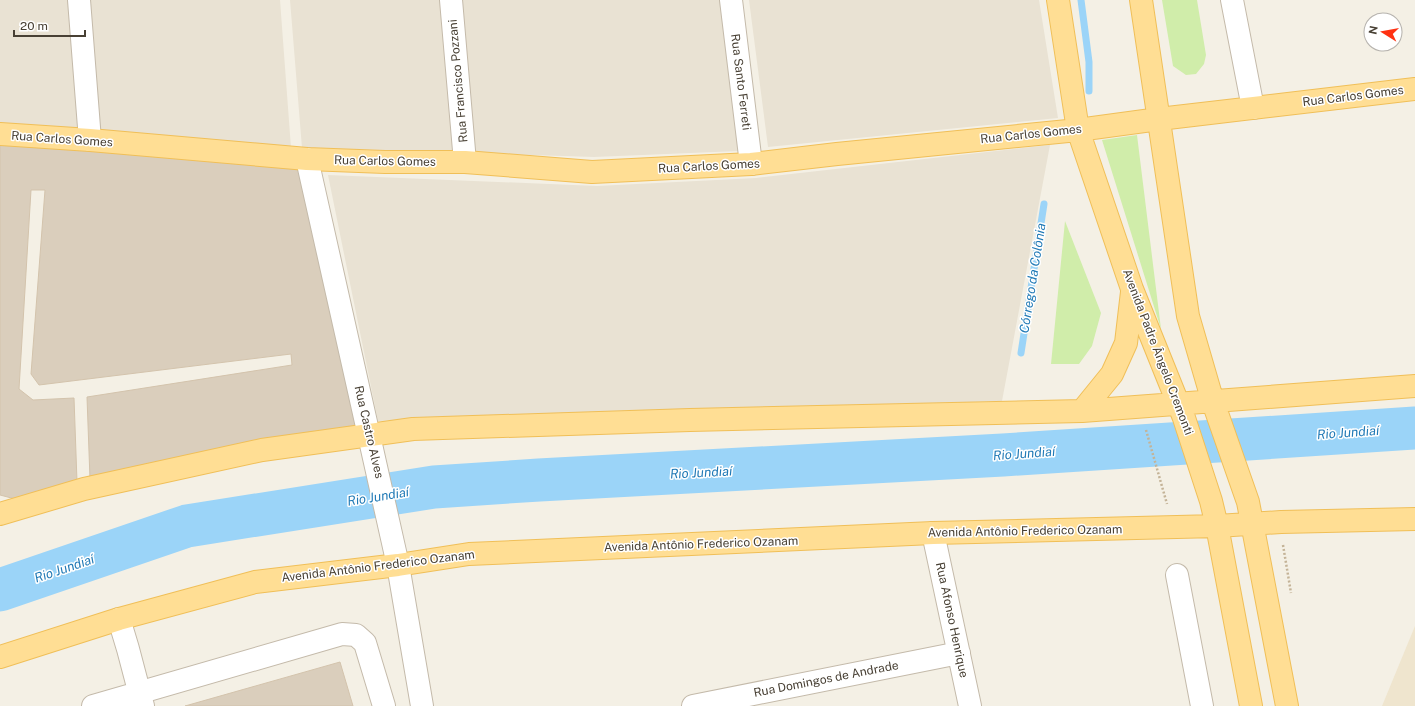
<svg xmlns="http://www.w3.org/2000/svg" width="1415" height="706" font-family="'Public Sans',sans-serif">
<rect width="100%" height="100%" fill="#f4f0e5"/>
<path fill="#e9e2d3" d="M0 0H74L85 134 0 129Z
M86 0H280L291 148 97 134Z
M290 0H443L455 152 302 148Z
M461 0H721L739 151 594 157 472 153Z
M749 0H1039L1058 118 768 147Z
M1050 145 1002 401 378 421 328 175 597 186 756 178Z"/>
<path fill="#efe5ce" d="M1415 626V706H1382Z"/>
<path fill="#d0edaa" d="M1162 0H1197L1206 55 1204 64 1196 74 1186 75 1173 66Z
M1137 135 1161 329 1102 140Z
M1065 221 1101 313 1092 346 1079 364H1051Z"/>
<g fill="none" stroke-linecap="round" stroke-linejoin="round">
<path stroke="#9bd4f8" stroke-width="7" d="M1081 0 1089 62V91
M1021 353 1044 204"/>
<path stroke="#9bd4f8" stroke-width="43" d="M0 590 187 526 434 487 539 480 1003 455 1415 428"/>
</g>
<path fill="#dacebc" stroke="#d3c3ac" d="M0 141 303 167 359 429 90 479 87 397 292 365 291 354 39 385 31 374 45 190H31L19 389 33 400 74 398 77 482 19 500 0 495Z
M340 662 353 706H185Z"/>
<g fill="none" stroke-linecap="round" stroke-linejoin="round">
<defs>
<path id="minor" d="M79 0 90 140
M451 0 465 162
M731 0 751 164
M1232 0 1253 108
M307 159 398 565 422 706
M933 533 970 706
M1177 575 1202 706
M119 619 128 649 143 706
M93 706 342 634 356 635 365 643 384 706
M693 706 959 653"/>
<path id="major" d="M1058 0 1078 130 1132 289 1184 418 1211 501 1217 526 1251 706
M1141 0 1188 316 1213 402 1248 502 1287 706
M0 134 90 140 307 159 385 162H465L592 172 751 164 837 154 1078 130 1159 119 1415 89
M1082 411 1112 374 1126 343 1132 292
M0 514 84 489 262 450 413 429 690 420 1082 411 1415 386
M0 657 119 619 255 582 398 565 469 554 933 533 1217 526 1281 522 1415 519"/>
</defs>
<use href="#minor" stroke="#c4baaa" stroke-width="24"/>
<use href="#major" stroke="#f0bf58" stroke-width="24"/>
<path stroke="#c4b397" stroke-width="2.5" stroke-dasharray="2 2" stroke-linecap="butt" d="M1146 430 1167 504
M1283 545 1291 593"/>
<use href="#minor" stroke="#fff" stroke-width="22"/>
<use href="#major" stroke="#ffde94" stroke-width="22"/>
</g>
<g text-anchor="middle" stroke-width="3" stroke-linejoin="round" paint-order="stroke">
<g font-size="12" fill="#484034" stroke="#fff">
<text transform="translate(458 81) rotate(-95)" y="4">Rua Francisco Pozzani</text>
<text transform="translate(741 82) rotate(83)" y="4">Rua Santo Ferreti</text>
<text transform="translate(1353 96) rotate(-7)" y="4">Rua Carlos Gomes</text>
<text transform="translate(1031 134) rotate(-6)" y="4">Rua Carlos Gomes</text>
<text transform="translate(62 139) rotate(4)" y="4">Rua Carlos Gomes</text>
<text transform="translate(385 161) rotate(1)" y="4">Rua Carlos Gomes</text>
<text transform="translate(709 166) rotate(-3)" y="4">Rua Carlos Gomes</text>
<text transform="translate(1158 352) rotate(69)" y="4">Avenida Padre Ângelo Cremonti</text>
<text transform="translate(369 432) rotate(77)" y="4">Rua Castro Alves</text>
<text transform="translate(1025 531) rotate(-1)" y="4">Avenida Antônio Frederico Ozanam</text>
<text transform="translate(701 544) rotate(-2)" y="4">Avenida Antônio Frederico Ozanam</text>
<text transform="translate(378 566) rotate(-7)" y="4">Avenida Antônio Frederico Ozanam</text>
<text transform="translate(952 620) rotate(78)" y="4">Rua Afonso Henrique</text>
<text transform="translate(826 679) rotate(-11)" y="4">Rua Domingos de Andrade</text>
</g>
<g font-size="13" font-style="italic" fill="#217ab6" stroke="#fff">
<text transform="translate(1032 278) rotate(-81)" y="5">Córrego da Colônia</text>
<text transform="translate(1348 432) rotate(-4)" y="5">Rio Jundiaí</text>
<text transform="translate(1024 453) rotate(-4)" y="5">Rio Jundiaí</text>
<text transform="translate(701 472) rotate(-3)" y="5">Rio Jundiaí</text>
<text transform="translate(378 496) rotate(-9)" y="5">Rio Jundiaí</text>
<text transform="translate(64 568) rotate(-19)" y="5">Rio Jundiaí</text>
</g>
</g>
<g transform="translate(1383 32) rotate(281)"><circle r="19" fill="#ffffff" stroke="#b6b3ae"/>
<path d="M0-3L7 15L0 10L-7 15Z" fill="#ff3112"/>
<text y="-6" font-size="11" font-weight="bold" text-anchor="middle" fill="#484034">N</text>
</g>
<path d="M14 30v6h71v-6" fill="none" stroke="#484034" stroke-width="2"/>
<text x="20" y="30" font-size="12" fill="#484034" stroke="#ffffff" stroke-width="3" paint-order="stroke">20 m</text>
</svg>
